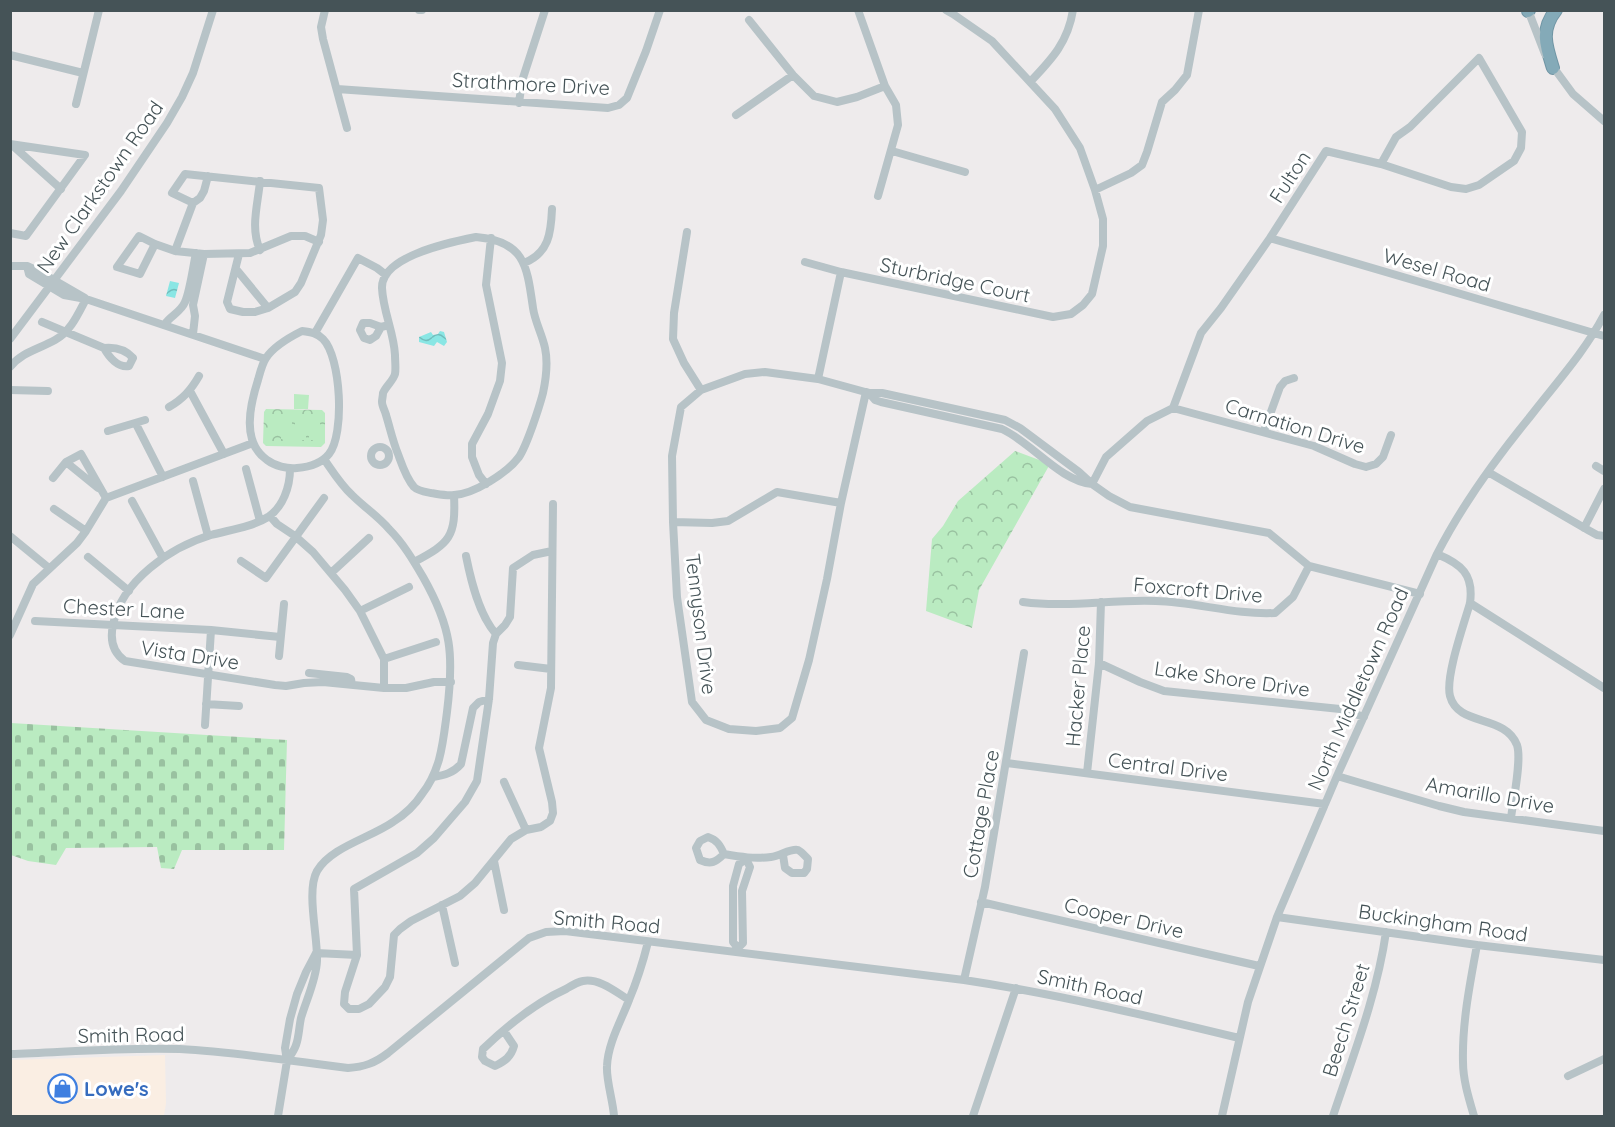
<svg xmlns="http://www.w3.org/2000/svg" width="1615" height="1127" font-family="Quicksand,sans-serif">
<defs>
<pattern id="cemetery-stones" width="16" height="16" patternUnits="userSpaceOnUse" patternTransform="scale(1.5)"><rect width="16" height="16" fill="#baebc1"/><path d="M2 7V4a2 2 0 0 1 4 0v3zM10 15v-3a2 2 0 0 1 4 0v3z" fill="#99c1a0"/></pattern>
<pattern id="park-crowns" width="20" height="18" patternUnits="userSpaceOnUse" patternTransform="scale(1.5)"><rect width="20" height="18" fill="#baebc1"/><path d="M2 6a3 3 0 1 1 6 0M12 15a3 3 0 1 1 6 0" fill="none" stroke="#99c1a0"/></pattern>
<pattern id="water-waves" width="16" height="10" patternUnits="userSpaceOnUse" patternTransform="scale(1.5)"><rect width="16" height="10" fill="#89e6e4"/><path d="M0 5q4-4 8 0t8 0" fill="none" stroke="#72bdbc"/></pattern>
</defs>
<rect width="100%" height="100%" fill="#eeebec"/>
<path fill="#faeee3" d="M165 1055 166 1103 164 1116H11V1060Z"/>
<path fill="url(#cemetery-stones)" d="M11 723 287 740 284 850H182L174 869 161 868 157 847 66 848 56 865 28 861 11 855Z"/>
<path fill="url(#park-crowns)" d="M266 409 322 410 325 413V443L321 447 266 446 263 443 264 412Z
M1015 451 1050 464 979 590 972 628 926 611 932 539 943 526 958 501Z"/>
<path fill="#baebc1" d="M294 394 309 395 308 409H294Z
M281 415H292V440L281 439Z
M295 416H306V440H295Z
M309 416H320V440H309Z"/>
<path fill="url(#water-waves)" d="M170 281 179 283 175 298 166 296Z
M440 331 444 332 447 342 444 346 437 342 434 346 419 342V337L431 332 433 335 438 334Z"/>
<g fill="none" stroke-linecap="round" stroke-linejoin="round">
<defs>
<path id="highway" d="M1528 11 1529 10
M1553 68C1546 46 1540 30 1556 10"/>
</defs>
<use href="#highway" stroke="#7095a4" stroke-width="14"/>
<path stroke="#b7c3c7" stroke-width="8" d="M325 10 321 27 323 39 347 128
M419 10H422
M858 10 885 86 896 105 898 125 878 196
M1528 10 1545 54
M749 20 793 75 814 96 837 102 857 97 885 86
M10 55 83 73
M1479 58 1522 132 1521 148 1514 161 1479 185 1466 189 1451 187 1381 164 1396 137 1410 127Z
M1551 64 1573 94 1604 121
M1031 81C1052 59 1068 42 1073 10
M337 89 608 108 619 105 627 98 646 51 660 10
M519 103 522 81 545 10
M76 104 99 10
M736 115 793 75
M10 144 85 155 26 236 10 233
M12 145 61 189
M892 151 965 172
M1381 164 1326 151 1270 238 1221 308 1201 333 1173 408 1147 421 1106 457 1092 484 1109 496 1130 507 1269 533 1309 566 1420 594
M260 181C258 204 250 228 260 250
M1095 190 1131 173 1142 165 1147 152 1162 102 1175 90 1187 75 1199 10
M193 203 172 193 185 174 319 188 323 220 321 235 301 283 295 292 268 308 255 312H243L230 309 227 302 239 254
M687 232 674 313 673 339 684 363 701 390
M476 237C525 241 527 266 533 308 535 322 542 334 545 348 548 362 546 379 543 393 539 408 527 445 519 457 507 473 474 494 454 495 447 496 438 494 431 493 426 492 418 491 414 487 406 478 402 465 398 454 393 442 390 428 386 415 385 411 382 406 382 402 382 399 383 396 383 393 386 386 393 381 395 374 396 369 395 361 395 355 394 333 383 311 382 288 381 256 451 242 476 237Z
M1270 238 1604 336
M155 244 140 274 117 267 139 236 155 244 175 251 204 254 250 253 291 236H305L319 242
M175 251 193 203 200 198 204 191 208 176
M805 262 841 272 1053 317 1071 314 1083 305 1092 294 1103 246V219L1095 190 1080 148 1055 109 992 41 953 14 946 10
M524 263C549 253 551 233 552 209
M10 266H27L40 272 85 298
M27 266 29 274 64 295 86 299 265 359
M236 269 268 308
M42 322 104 348C109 357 118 368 129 366L133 358C126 350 115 347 104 348
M165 324C170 316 181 312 185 302 190 291 193 267 196 253
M381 327 370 323H363L360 330 364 338 370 340 376 336 381 327 389 325
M302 331C311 332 317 333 323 339 341 357 345 434 329 454 321 464 310 467 297 468 287 469 275 466 267 460 241 442 250 405 258 380 260 373 262 364 266 358 274 346 290 337 302 331Z
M315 333 358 258 377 268 386 275
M193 334 195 316 193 305 204 254
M10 339 121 191 167 123 182 97 193 73 213 10
M10 367C22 352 39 349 55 340 71 331 78 314 86 299
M818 379 841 272
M10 390 48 391
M190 391 224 454
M866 392 841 503 827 579 809 660 792 718 780 728 756 731 729 729 706 720 692 702 677 597 673 522 672 456 681 407 701 390 745 374 765 372 818 379 869 393H882L1005 420 1020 428 1079 472 1092 484C1060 481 1032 443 1002 429L881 402 875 400 869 393
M169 407C183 399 191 390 199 376
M1173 408 1314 446 1355 464 1366 467 1376 464 1383 457 1391 435
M136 424 163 477
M108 431 145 420
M1264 431 1280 387 1285 381 1294 378
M371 456a9 9 0 1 1 18 0a9 9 0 1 1-18 0Z
M66 462 98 488
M1596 466 1604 471
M246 469 260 521
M290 469C290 487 283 507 268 517 252 527 229 530 211 535 171 547 121 581 113 625 110 639 112 652 125 661L275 685 286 686 304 683 323 682 384 688H406L434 682H451
M1488 472 1588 530 1597 535 1604 536
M53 478 66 462 81 454 106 498
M193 481 208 536
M486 484 479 475 472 457V444L488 414 500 381 502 363 486 285 491 238
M132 501 163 558
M54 509 86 531
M270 516 277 524 295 536 313 552 345 590 360 611 384 659V688
M673 522 712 523 728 521 777 492 841 503
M1584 528 1604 489
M10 536 49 568
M552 551 533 555 513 568 510 617 505 625 496 634 493 643 489 699 477 781 465 802 434 838 417 853 354 889 357 955 345 992 344 1004 349 1009H359L369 1004 385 987 390 977 394 935 400 929 411 921 460 896 475 883 511 839 526 830 541 827 550 821 553 813 552 802 539 748 551 688 553 504
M1437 554C1461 564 1474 574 1470 603 1464 624 1445 677 1450 696 1458 727 1505 714 1517 745 1522 760 1513 801 1511 818
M466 556C471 581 479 615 496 634
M88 557 129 591
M241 561 266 578 324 498
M414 562C450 543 456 537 454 495
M331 573 369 538
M1023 602C1068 608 1112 599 1156 601 1196 602 1235 615 1275 613L1293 597 1309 566
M1470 603 1604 688
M360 611 409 587
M35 621 211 630 280 637
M10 635 33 584 77 543 86 531 106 498 253 443
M279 656 284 604
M384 659 436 642
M1099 663 1140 682 1164 691 1340 709 1364 717
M518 665 551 669
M309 673 347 677 351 679 352 685
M206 704 239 706
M205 725 211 630
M1007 763 1325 804
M1087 773 1099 663 1101 602
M1337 776 1439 806 1464 812 1604 831
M433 777C445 775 453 773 461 764L473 708 479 702 489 699
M504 782 526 830
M724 854C716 862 711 865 700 860L696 848 700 841 708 837C717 840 720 845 724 854 741 857 754 859 771 857 780 856 791 848 798 850 802 852 805 856 808 859L807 869 804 873H792L785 868 783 855
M494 861 504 910
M981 902 1259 966
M442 905 455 963
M1277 917 1477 945 1604 960
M738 952V948L743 943 742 891 750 867 746 859 739 864 733 886V942L738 948
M316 953 357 955
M964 980 985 887 1024 653
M504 1031 514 1046C511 1057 505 1061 495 1066L485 1061 482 1057 483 1049C508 1025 535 1003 566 989 571 986 577 982 583 981 599 978 616 992 629 1000
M10 1054C67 1052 123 1047 180 1049 236 1052 292 1061 348 1068 364 1067 375 1063 388 1053L529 938 546 932 565 931 964 980C1057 994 1148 1016 1239 1038
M287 1061C290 1056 294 1051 296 1045 299 1037 299 1027 301 1018 306 1000 316 981 317 961 318 937 306 891 317 871 331 847 370 838 393 822 404 815 415 805 422 794 441 770 443 742 447 712 454 655 452 628 423 577 413 560 403 543 389 529 378 516 364 507 352 495 341 485 333 472 324 459
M1568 1076 1604 1059
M278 1116 287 1061 285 1048 290 1019 297 994 306 972 316 953
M614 1116C613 1101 606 1080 607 1066 608 1043 621 1021 629 1000 637 981 643 962 648 942
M973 1116 1016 988
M1222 1116 1248 1002 1277 917 1337 776 1437 554C1462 505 1494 461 1529 418 1555 384 1584 353 1604 315
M1333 1116C1353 1056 1377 995 1386 932
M1474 1116C1469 1099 1463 1080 1463 1062 1462 1023 1470 983 1477 945"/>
<use href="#highway" stroke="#84aab8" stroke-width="12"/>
</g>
<defs>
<symbol id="shop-ring" viewBox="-11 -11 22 22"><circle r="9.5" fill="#fff" stroke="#3f7fe0" stroke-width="1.5"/><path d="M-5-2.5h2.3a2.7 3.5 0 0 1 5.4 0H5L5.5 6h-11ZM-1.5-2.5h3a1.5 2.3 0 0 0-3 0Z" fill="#3f7fe0"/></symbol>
</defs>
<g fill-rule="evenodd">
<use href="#shop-ring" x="46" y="1072" width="33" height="33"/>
</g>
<g text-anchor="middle" stroke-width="6" stroke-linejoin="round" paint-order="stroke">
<g font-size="20" fill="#455357" stroke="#fff">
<text transform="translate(531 84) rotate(3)" y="7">Strathmore Drive</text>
<text transform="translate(1290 177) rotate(-57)" y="7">Fulton</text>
<text transform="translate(100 187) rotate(-55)" y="7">New Clarkstown Road</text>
<text transform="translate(1437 270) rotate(16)" y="7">Wesel Road</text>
<text transform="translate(955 280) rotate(12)" y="7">Sturbridge Court</text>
<text transform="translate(1295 426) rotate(17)" y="7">Carnation Drive</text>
<text transform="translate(1198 590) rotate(5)" y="7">Foxcroft Drive</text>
<text transform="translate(124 609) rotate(3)" y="7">Chester Lane</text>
<text transform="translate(701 624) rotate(83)" y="7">Tennyson Drive</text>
<text transform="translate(190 655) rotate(9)" y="7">Vista Drive</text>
<text transform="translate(1232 679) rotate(8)" y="7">Lake Shore Drive</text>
<text transform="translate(1078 686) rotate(-85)" y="7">Hacker Place</text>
<text transform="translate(1358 689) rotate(-66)" y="7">North Middletown Road</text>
<text transform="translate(1168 767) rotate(7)" y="7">Central Drive</text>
<text transform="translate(1490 795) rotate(10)" y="7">Amarillo Drive</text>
<text transform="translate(981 814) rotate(-80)" y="7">Cottage Place</text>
<text transform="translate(1124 918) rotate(13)" y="7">Cooper Drive</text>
<text transform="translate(607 922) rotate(5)" y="7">Smith Road</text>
<text transform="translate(1443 923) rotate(8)" y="7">Buckingham Road</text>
<text transform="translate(1090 987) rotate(12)" y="7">Smith Road</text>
<text transform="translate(1346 1020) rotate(-73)" y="7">Beech Street</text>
<text transform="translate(131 1035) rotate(-1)" y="7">Smith Road</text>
</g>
<g font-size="20" font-weight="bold" fill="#366cbe" stroke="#fff" text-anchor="start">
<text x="84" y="1096">Lowe's</text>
</g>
</g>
<rect width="1615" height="1127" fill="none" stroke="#455357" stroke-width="24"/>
</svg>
